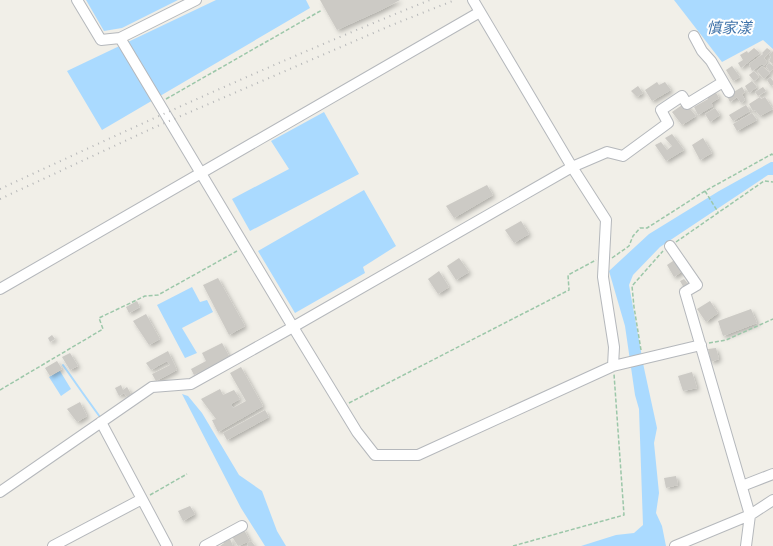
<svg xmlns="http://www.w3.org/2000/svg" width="773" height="546" font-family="'Archivo Narrow','Noto Sans SC',sans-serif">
<defs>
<filter id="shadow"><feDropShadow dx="2.5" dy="2.5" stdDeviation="2" flood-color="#0004"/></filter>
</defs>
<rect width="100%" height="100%" fill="#f1efe8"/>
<path fill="#aadaff" d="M86 0H178L122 28 104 31Z
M216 0H306L310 8 102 130 67 71Z
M674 0H773V49L763 40 722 62Z
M324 112 359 174 250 231 232 199 289 169 271 141Z
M771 162H773V175H768L660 247 633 275 629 285 644 368 657 428 654 443 659 493 656 513 662 526 666 546H581L616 535 634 533 643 525 639 409 635 395 625 326 609 271 649 234 719 191Z
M364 190 396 246 363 267 365 273 295 313 258 251Z
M192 287 200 302 207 300 213 312 182 328 197 353 185 358 157 305Z
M60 371 71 389 61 396 49 377Z
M182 394 188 396 202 413 239 475 262 491 277 531 286 546H265L241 508Z"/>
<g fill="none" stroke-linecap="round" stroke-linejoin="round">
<path stroke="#aadaff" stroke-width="2" d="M63 365 82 392 100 417"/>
</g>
<path fill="#cccac5" filter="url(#shadow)" d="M320 0H400L381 10 337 30Z
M754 48 760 53 741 68 738 63 743 60 740 55 747 51 748 53Z
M767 48 771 51 764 58 767 62 764 66 762 64 752 71 749 64 763 54 762 53Z
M773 51V64L769 61 771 57 769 55Z
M769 63 773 66V69L770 72 766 66Z
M732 66 740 77 733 81 726 70Z
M762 66 770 73 764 79 757 71Z
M754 71 759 77 754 81 749 75Z
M770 77 773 81V85L771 86 767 80Z
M752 81 757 87 749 93 745 86Z
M657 82 659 85 665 82 671 90 652 101 645 90Z
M638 86 643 93 637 97 631 91Z
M742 87 745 92 742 94 745 100 741 103 737 97 730 102 727 96Z
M763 87 766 91 758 96 755 92Z
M715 91 719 98 711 103 713 106 698 115 694 107 708 99 707 96Z
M760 97 761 99 765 97 773 109 760 116 755 110 753 111 749 104Z
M685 103 696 116 682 125 672 112Z
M746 105 750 111 733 121 729 115Z
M715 108 720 115 710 122 705 114Z
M752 113 757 120 737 131 733 124Z
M672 134 684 150 666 161 655 145 661 142 667 150 672 146 665 138Z
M703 138 712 153 700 160 692 145Z
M487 185 493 195 454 218 446 206Z
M521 221 529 234 514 243 505 230Z
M679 257 687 268 674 277 667 265Z
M459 258 469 272 456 280 447 266Z
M439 271 449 287 438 294 428 279Z
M218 278 245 326 229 335 203 285Z
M684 279 689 285 684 288 680 281Z
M137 301 140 307 129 313 126 307Z
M710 301 718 313 706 322 697 309Z
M751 309 757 323 723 336 718 321Z
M146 314 160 339 149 345 133 321Z
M52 335 55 339 50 342 48 338Z
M222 343 229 356 194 375 191 369 206 361 202 353Z
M716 348 719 359 711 362 708 349Z
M168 351 177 370 156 381 152 374 170 365 167 361 151 370 146 363Z
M70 353 78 366 70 370 62 357Z
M57 361 62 369 50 376 45 368Z
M241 367 263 406 218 432 212 420 216 419 201 399 220 389 223 395 234 390 240 399 231 404 233 408 246 401 230 373Z
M692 372 697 388 683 391 678 376Z
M121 385 123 390 127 387 131 394 127 397 124 393 119 396 115 388Z
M80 402 87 416 77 422 67 409Z
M265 410 269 417 227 440 223 433Z
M676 476 678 485 666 488 664 478Z
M190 506 195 514 183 521 178 511Z
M243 528 250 541 238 546 231 535Z
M230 539 233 546H220L224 543V542Z
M251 541 255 546H248L247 544Z"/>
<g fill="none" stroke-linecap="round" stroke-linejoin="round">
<defs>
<path id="minor" d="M77 0 101 40 120 38 293 327 572 167 606 220 603 277 614 347 613 366
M473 0 572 167 607 152 623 156 668 123 661 110 682 96 687 104 723 82
M694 36 702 51 711 61 729 92
M120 38 196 0
M670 246 697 285 685 292 750 515 675 546
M0 289 480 12
M101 422 167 546
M742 486 773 474
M0 492 152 387 191 384 293 327 357 432 375 455H418L613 366 701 345
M53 546 142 499
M205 546 242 526
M746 546 750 515 773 500"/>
</defs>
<use href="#minor" stroke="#b5b8bc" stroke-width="12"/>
<path stroke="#9cc7a9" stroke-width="1.5" stroke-dasharray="4 2" stroke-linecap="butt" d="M166 99 322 10
M705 191 718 212
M676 242 764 181 773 182
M612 258 629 246 633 236 640 228H647L705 191 772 154 773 157
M709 343 726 340 773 319
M641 350 634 307 632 286 663 251
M0 390 103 329 99 318 145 296 158 295 237 251
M349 403 569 290 568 275 596 260
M150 495 187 474
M513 546 624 515 614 374"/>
<use href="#minor" stroke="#fff" stroke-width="10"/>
<path stroke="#b6b7b8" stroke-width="2" stroke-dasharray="1 5" stroke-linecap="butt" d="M0 189C142 123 285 58 430 0
M0 199 153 128 392 25 455 0"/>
</g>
<g text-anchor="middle" stroke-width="4" stroke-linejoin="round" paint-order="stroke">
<g font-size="15" font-style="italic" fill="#4174aa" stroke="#fff">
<text x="729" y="33">慎家漾</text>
</g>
</g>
</svg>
